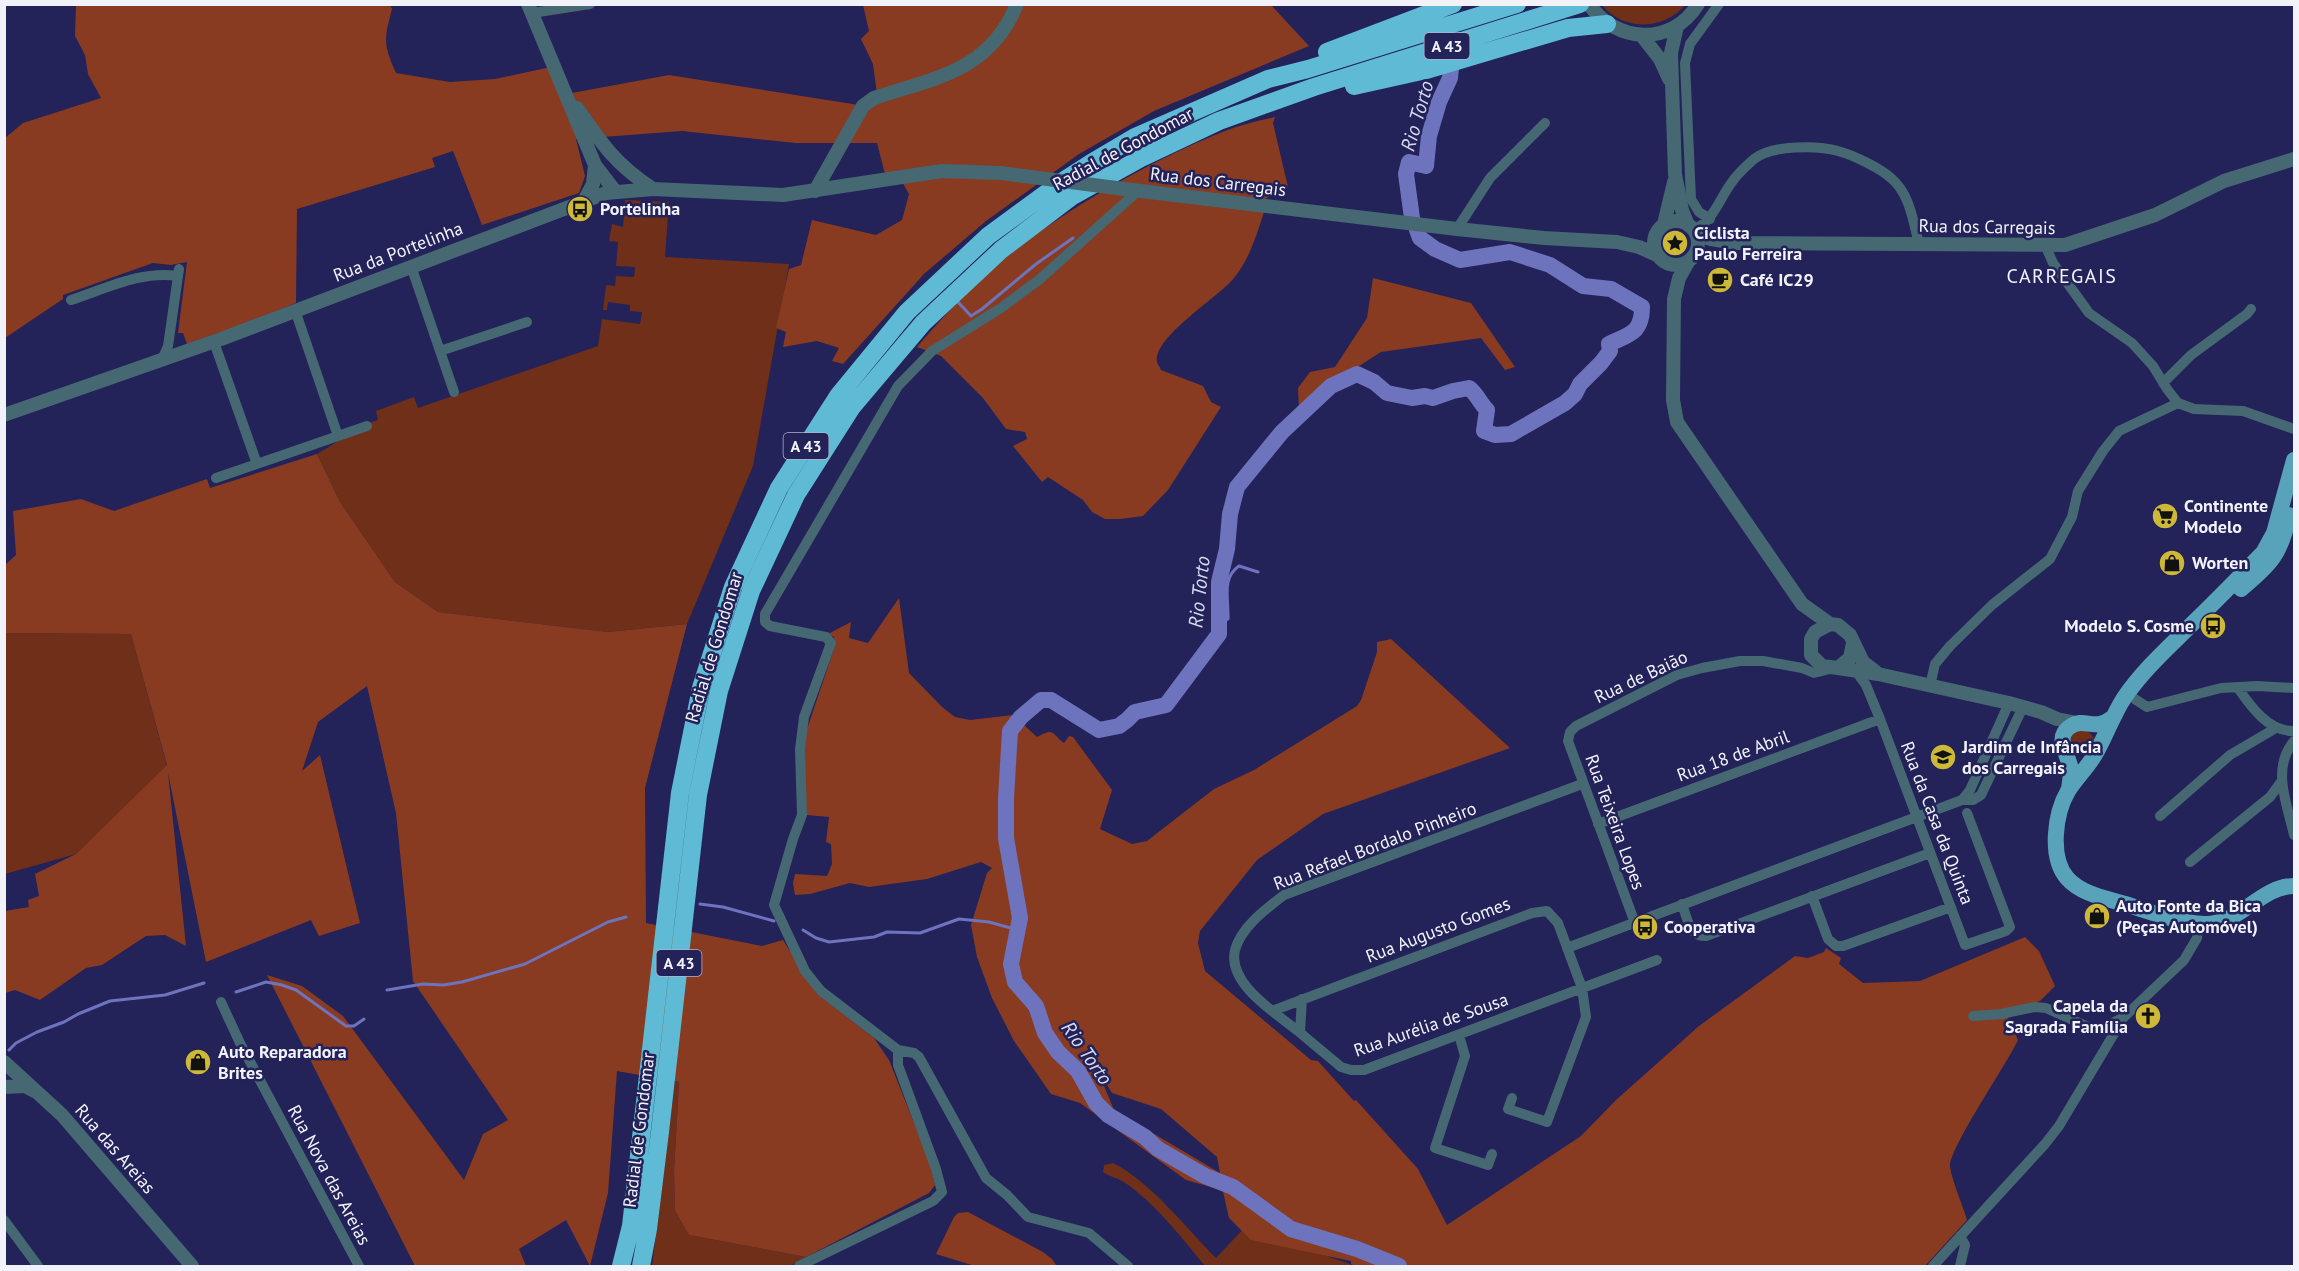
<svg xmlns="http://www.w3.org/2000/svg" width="2299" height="1271" font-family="'PT Sans',sans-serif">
<rect width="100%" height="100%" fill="#232259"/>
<path fill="#6f2f18" d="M1602 5H1685C1664 30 1624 32 1602 5Z
M625 200 669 202 665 257 789 264 753 466 687 624 608 632 438 612 395 582 340 502 317 454 368 423 378 420 376 411 414 397 418 408 598 346 602 319 640 324 642 312 630 311V305L608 302 607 310H603L606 285 615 286 616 276 634 277 635 267 616 266 618 242 609 241 612 224 623 227Z
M1665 242a10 10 0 1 1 20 0a10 10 0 1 1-20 0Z
M5 633 131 634 167 766 76 854 5 874Z
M2070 742a12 12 0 1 1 24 0a12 12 0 1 1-24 0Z
M675 1082H679L674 1171 675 1211 689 1235 806 1257 790 1266H652Z
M1113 1163C1151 1182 1186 1228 1216 1258L1245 1227 1355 1266H1205C1181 1237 1156 1204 1124 1182 1118 1178 1110 1177 1103 1172L1104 1165Z"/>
<path fill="#883b20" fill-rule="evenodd" d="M76 5H390L392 9C384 39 383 44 396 73L450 82 495 79 551 67 561 95 669 75 859 105 877 94 873 64 861 39 869 31 863 5H1271L1309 46 1154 111 1079 154 986 221 924 274 843 364 832 361 839 348 817 341 783 347 786 332 776 328 789 269 801 265 812 220 876 235 902 220 909 194 896 171 885 174 877 143H796L682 131 576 139 585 176 579 193 482 225 453 151 432 158 435 167 297 209 296 303 229 331 221 332 187 344 183 333H178L187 262 171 265 153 263 63 295V299L5 338V138L23 123 101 98 88 74 85 55 75 36Z
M1275 117 1273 123 1288 187 1265 199 1267 203C1258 229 1252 256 1234 278 1219 297 1153 337 1157 362 1158 365 1160 367 1161 370L1203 386 1211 402 1221 407 1168 490 1143 516 1120 519H1105L1092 512 1083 500 1048 477 1042 482 1013 446 1027 439 1025 432 1006 429 983 398 941 356 917 347C946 313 978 279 1014 251 1074 204 1164 153 1236 127 1248 123 1262 120 1275 117Z
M1373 278 1471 303 1515 367 1505 370 1481 338 1381 352 1328 386 1299 410 1298 388 1310 372 1335 367 1367 318Z
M317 454 340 502 395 582 438 612 608 632 687 624 645 788 646 923 762 946 783 940 817 994 874 1038 889 1060 929 1161 935 1185 929 1193 806 1257 689 1235 675 1211 674 1171 679 1082 617 1071 608 1193 590 1266 566 1220 519 1249 526 1266H415L267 975 302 986 343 1016 464 1180 483 1134 508 1120 413 981 396 813 367 686 318 722 302 771 320 755 360 923 319 936 311 920 206 962 168 773 186 946 165 935 146 936 102 965 86 968 40 1000 15 990 5 993V911L29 907 28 900 39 896 35 874 76 854 167 765 131 634 5 633V565L16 555 13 511 81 499 114 511 207 479 210 488Z
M899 598 909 673 942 707 955 717 970 720 1013 715 1037 737C1056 727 1051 734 1064 743L1069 736 1073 737 1112 790 1100 829 1132 844 1147 841 1214 789 1254 770 1357 706 1361 700 1377 652V642L1391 639 1510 748 1323 814 1257 860 1200 931 1198 943 1205 971 1311 1060 1318 1061 1354 1101 1356 1100 1418 1169 1447 1225 1581 1136 1616 1100 1699 1026 1795 956 1808 958 1824 952 1826 948 1841 958 1839 964 1863 983 1920 981 2025 937 2039 951 2055 986 2040 1001 2006 1013 2018 1040C2007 1064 1948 1150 1950 1167 1953 1184 1962 1203 1967 1220L1925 1266H1355L1351 1264V1261L1251 1240 1229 1218 1222 1187 1221 1190 1186 1180 1080 1103 1051 1094 1014 1041 992 998 977 957 971 925 987 873 992 868 981 862 927 879 869 887 850 883 810 894 795 895 793 883 795 874 827 876 832 864 831 844 826 842 829 817 807 815 801 774 806 732 834 649V637L828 634 851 622 849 638 868 643ZM1097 1069 1112 1093 1161 1109 1217 1157 1220 1173 1114 1110Z
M968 1212 1043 1252 1052 1259 1056 1265 975 1266 936 1254 954 1217 958 1213Z"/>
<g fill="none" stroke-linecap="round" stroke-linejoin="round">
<path stroke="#6e73be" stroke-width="3" d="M958 302 971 316 982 309 1036 264 1073 238
M1218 624 1228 619C1229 600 1221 578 1239 566L1258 572
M700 904 723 907 774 921
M803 930 816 938 829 942 874 937 887 932 920 933 959 919 989 922 1018 930
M387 990 423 984 443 985 462 982 525 964 608 922 626 917
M236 992 266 982 282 985 296 990 346 1026H354L364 1019
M9 1050 16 1043 37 1032 64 1022 78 1014 110 1001 165 995 204 983"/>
<path stroke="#6e73be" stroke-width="16" d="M1412 218 1406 174 1409 162 1426 166 1429 136 1439 102 1450 78 1453 50
M1399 1266 1357 1249 1291 1229 1233 1187 1205 1176 1158 1149 1145 1137 1108 1115 1096 1103 1078 1071 1058 1052 1045 1033 1036 1006 1015 982 1011 964 1020 918 1006 838V798L1010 731 1021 717 1041 700H1051L1099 730 1119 726 1127 720 1135 712 1166 705 1219 634V582L1227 549 1230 514 1237 487 1282 432 1331 386 1357 374 1374 382 1387 393 1412 398 1425 396 1433 398 1453 391 1469 388C1477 394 1480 403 1487 410L1484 431 1495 435 1511 434 1565 403 1575 394 1580 384 1601 363 1610 351 1609 344C1630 334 1642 333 1642 307L1611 289 1583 286 1550 265 1510 252 1460 260 1435 249 1420 238 1417 230"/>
<path stroke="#456872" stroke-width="10" d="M532 13 590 4
M1710 219 1699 212 1691 199 1685 63 1690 44 1719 4
M1457 229 1490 178 1545 123
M1693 230C1714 221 1719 199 1732 182 1738 173 1746 166 1754 159 1772 145 1817 145 1838 151 1853 155 1880 168 1891 178 1910 194 1913 221 1919 244
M2045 245 2053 263 2089 313 2132 343 2153 366 2167 389 2178 403 2194 409 2243 411 2294 429
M411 266 454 392
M71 300C105 289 142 270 178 276
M295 310 338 436
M214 342 257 464
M440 351 527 322
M162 360 168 346 179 269
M2163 383 2191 355 2247 314 2251 309
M216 478 367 426
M1855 670 1866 685 1880 719 1965 945 2006 931 2010 927 1967 813
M1930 686 1935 664 1950 646 1992 605 2050 559 2072 517 2078 491 2103 451 2119 431 2178 403
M2238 688C2251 707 2269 732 2294 731
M2127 694 2147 707 2221 688 2257 686 2294 688
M2294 741C2271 769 2287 803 2294 835
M1582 784 1284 895C1266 909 1241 927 1235 950 1227 984 1276 1013 1298 1031 1312 1043 1327 1055 1341 1067L1351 1070H1364L1657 960
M1962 800 1970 790 2009 703
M2160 816 2230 755 2276 728
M1598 824 1880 719
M2190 862 2270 797 2281 782
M1812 896 1828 939 1836 946H1843L1951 907
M1682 904C1687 917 1689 937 1706 936L1930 853
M1635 923 1568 741 1570 732 1576 726 1677 675 1702 668 1740 661H1763L1802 668 1814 673 1830 669
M1567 948 1962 800H1973L1981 795 2023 707
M221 1002 240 1043 359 1266
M1272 1011 1532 913 1547 911 1558 923 1582 988 1586 1017 1547 1122 1508 1109 1512 1098
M1973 1016 2001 1014 2035 1007 2046 1008 2095 1030 2101 1029 2124 1017
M1300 1032 1302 999
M1459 1035 1465 1056 1435 1148 1488 1165 1492 1154
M4 1220 38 1266
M1960 1236 1965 1245 1960 1266
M799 1266 933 1201 942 1192 936 1169 898 1065V1050
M1128 1266 1089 1233 1028 1217 1007 1195 986 1178 919 1057 914 1053 898 1050 821 991 805 971 774 905 793 839 802 815 800 749 804 717 831 643 826 637 770 626 765 622V614L898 386 932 351 1001 308 1040 279 1138 191
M1933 1266 2045 1144 2059 1126 2124 1017 2184 960 2197 938 2198 924"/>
<path stroke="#456872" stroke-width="14" d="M528 4 595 165 615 191
M1589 4C1615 43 1672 47 1698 4
M1677 26 1671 53 1675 174 1682 210 1688 225
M1642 36 1660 59 1669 79
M577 108C602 144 615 164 653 189
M1132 190 1457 229 1544 238 1617 242 1639 247 1657 255
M815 191 863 106 874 98C935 78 990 71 1017 4
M584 201 593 184 595 165
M1654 243a22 22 0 1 1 44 0a22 22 0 1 1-44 0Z
M1664 224 1674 182
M1696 234 1711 239 1735 243 2065 245 2155 215 2224 181 2294 159
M1688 262 1679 278 1674 299 1673 400 1677 422 1802 604 1830 624
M4 415 224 338 606 193 653 189 783 195 942 171 1001 173
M1853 643 1850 658 1838 668 1822 666 1811 655V639L1815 632 1830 624 1838 625 1850 635 1863 662 1876 672
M1838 668 1878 674 2009 703 2041 712 2057 719 2077 723
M4 1062 62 1115 192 1266
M4 1087 25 1086 34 1091"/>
<path stroke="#58a3b9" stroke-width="16" d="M2294 460 2274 533 2263 553C2239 577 2216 601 2192 624 2168 648 2143 670 2124 698 2113 715 2107 733 2097 751 2090 765 2076 778 2068 791 2055 813 2049 857 2067 878 2081 894 2105 898 2125 904 2148 911 2179 923 2204 924 2240 925 2260 886 2294 886
M2241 589C2271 564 2281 554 2289 515
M2069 789C2070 782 2071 776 2071 770 2069 755 2053 737 2071 726 2085 717 2094 732 2112 718"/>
<path stroke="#5fbbd5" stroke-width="18" d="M1327 52 1453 4
M1354 86 1426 70 1568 28 1607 24
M621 1266 631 1226 680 793 701 688 733 587 779 488 838 396 907 312 988 236 1063 181 1091 163 1135 137 1268 79 1308 69 1517 4
M641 1266 648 1229 660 1132 698 795 719 691 751 591 796 495 852 407 923 323 1001 250 1071 197 1143 157 1219 121 1314 87 1580 4"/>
<path stroke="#456872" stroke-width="14" d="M1001 173 1132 190"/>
</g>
<defs>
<symbol id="bus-disc" viewBox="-11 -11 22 22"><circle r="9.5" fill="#ceb837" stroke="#232259"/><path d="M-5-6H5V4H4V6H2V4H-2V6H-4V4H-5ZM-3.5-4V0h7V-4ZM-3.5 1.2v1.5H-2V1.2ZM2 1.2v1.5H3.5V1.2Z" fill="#111"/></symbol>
<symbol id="sight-disc" viewBox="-11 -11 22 22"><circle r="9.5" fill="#ceb837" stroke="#232259"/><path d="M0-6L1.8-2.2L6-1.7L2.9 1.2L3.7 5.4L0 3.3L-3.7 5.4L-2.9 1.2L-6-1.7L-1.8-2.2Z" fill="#111"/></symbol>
<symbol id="cafe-disc" viewBox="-11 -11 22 22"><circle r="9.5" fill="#ceb837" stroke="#232259"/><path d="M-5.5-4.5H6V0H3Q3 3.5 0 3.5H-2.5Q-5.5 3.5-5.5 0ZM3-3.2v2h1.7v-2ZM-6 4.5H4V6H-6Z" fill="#111"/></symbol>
<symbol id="supermarket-disc" viewBox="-11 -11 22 22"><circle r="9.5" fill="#ceb837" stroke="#232259"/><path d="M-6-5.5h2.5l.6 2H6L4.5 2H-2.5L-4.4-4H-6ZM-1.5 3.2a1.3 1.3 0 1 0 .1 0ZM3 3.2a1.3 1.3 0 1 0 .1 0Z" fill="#111"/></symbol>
<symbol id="shop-disc" viewBox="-11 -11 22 22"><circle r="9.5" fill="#ceb837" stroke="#232259"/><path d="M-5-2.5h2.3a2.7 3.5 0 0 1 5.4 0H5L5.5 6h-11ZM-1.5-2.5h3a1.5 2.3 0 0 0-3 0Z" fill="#111"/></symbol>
<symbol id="school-disc" viewBox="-11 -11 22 22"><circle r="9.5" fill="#ceb837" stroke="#232259"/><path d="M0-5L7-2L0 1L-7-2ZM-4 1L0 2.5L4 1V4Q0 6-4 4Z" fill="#111"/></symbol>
<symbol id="church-disc" viewBox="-11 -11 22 22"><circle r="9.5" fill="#ceb837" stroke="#232259"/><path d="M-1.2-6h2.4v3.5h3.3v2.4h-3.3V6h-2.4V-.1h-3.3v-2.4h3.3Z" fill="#111"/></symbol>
</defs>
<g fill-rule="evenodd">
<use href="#bus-disc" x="565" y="194" width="30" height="30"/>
<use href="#sight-disc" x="1660" y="228" width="30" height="30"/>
<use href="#cafe-disc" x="1705" y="265" width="30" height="30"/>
<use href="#supermarket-disc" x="2150" y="501" width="30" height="30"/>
<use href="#shop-disc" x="2157" y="548" width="30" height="30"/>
<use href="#bus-disc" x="2198" y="611" width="30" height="30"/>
<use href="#school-disc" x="1928" y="742" width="30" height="30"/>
<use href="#shop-disc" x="2082" y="901" width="30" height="30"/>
<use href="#bus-disc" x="1630" y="912" width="30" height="30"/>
<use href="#church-disc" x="2133" y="1001" width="30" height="30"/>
<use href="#shop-disc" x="183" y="1047" width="30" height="30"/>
</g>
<g text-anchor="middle" stroke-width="5" stroke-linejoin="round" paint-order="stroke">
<g fill="#232259" stroke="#b4b4ca" stroke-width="1.5">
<rect x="1424.5" y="33" width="45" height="26" rx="4.5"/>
<rect x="783.5" y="433" width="45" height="26" rx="4.5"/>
<rect x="656.5" y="950" width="45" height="26" rx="4.5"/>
</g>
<g font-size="16" font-weight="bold" fill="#f2f3fa">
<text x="1447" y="52">A 43</text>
<text x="806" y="452">A 43</text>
<text x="679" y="969">A 43</text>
</g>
<g font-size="18" fill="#f2f3fa" stroke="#232259">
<text transform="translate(1123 149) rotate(-28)" y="6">Radial de Gondomar</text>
<text transform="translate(1218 182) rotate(7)" y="6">Rua dos Carregais</text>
<text transform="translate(1987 227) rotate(1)" y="6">Rua dos Carregais</text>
<text transform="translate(398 252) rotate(-21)" y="6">Rua da Portelinha</text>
<text transform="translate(714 647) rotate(-73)" y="6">Radial de Gondomar</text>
<text transform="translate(1641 677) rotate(-25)" y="6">Rua de Baião</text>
<text transform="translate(1733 756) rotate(-20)" y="6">Rua 18 de Abril</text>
<text transform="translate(1615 822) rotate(70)" y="6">Rua Teixeira Lopes</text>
<text transform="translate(1937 823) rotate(69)" y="6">Rua da Casa da Quinta</text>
<text transform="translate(1375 846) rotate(-21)" y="6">Rua Refael Bordalo Pinheiro</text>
<text transform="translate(1438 930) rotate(-21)" y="6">Rua Augusto Gomes</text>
<text transform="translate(1431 1025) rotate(-19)" y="6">Rua Aurélia de Sousa</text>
<text transform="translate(639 1130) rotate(-83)" y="6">Radial de Gondomar</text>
<text transform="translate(115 1149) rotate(49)" y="6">Rua das Areias</text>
<text transform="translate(329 1175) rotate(62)" y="6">Rua Nova das Areias</text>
</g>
<g font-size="18" font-weight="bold" fill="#f2f3fa" stroke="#232259" text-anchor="start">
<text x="600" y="215">Portelinha</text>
<text x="1694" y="239">Ciclista<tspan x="1694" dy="21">Paulo Ferreira</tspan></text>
<text x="1740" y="286">Café IC29</text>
<text x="2184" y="512">Continente<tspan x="2184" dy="21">Modelo</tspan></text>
<text x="2192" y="569">Worten</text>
<text x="2194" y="632" text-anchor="end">Modelo S. Cosme</text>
<text x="1962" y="753">Jardim de Infância<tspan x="1962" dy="21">dos Carregais</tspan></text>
<text x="2116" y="912">Auto Fonte da Bica<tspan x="2116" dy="21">(Peças Automóvel)</tspan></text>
<text x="1664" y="933">Cooperativa</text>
<text x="2128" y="1012" text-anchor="end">Capela da<tspan x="2128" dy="21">Sagrada Família</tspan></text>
<text x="218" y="1058">Auto Reparadora<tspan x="218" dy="21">Brites</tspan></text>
</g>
<g font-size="20" font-style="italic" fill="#d7daef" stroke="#232259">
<text transform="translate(1417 116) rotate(-74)" y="7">Rio Torto</text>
<text transform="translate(1199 592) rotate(-84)" y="7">Rio Torto</text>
<text transform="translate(1087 1053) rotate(55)" y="7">Rio Torto</text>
</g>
<g font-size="20" letter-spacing="1.5" fill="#f2f3fa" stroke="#232259">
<text x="2062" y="283">CARREGAIS</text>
</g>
</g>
<rect width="2299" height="1271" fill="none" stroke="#f2f3fa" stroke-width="12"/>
</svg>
